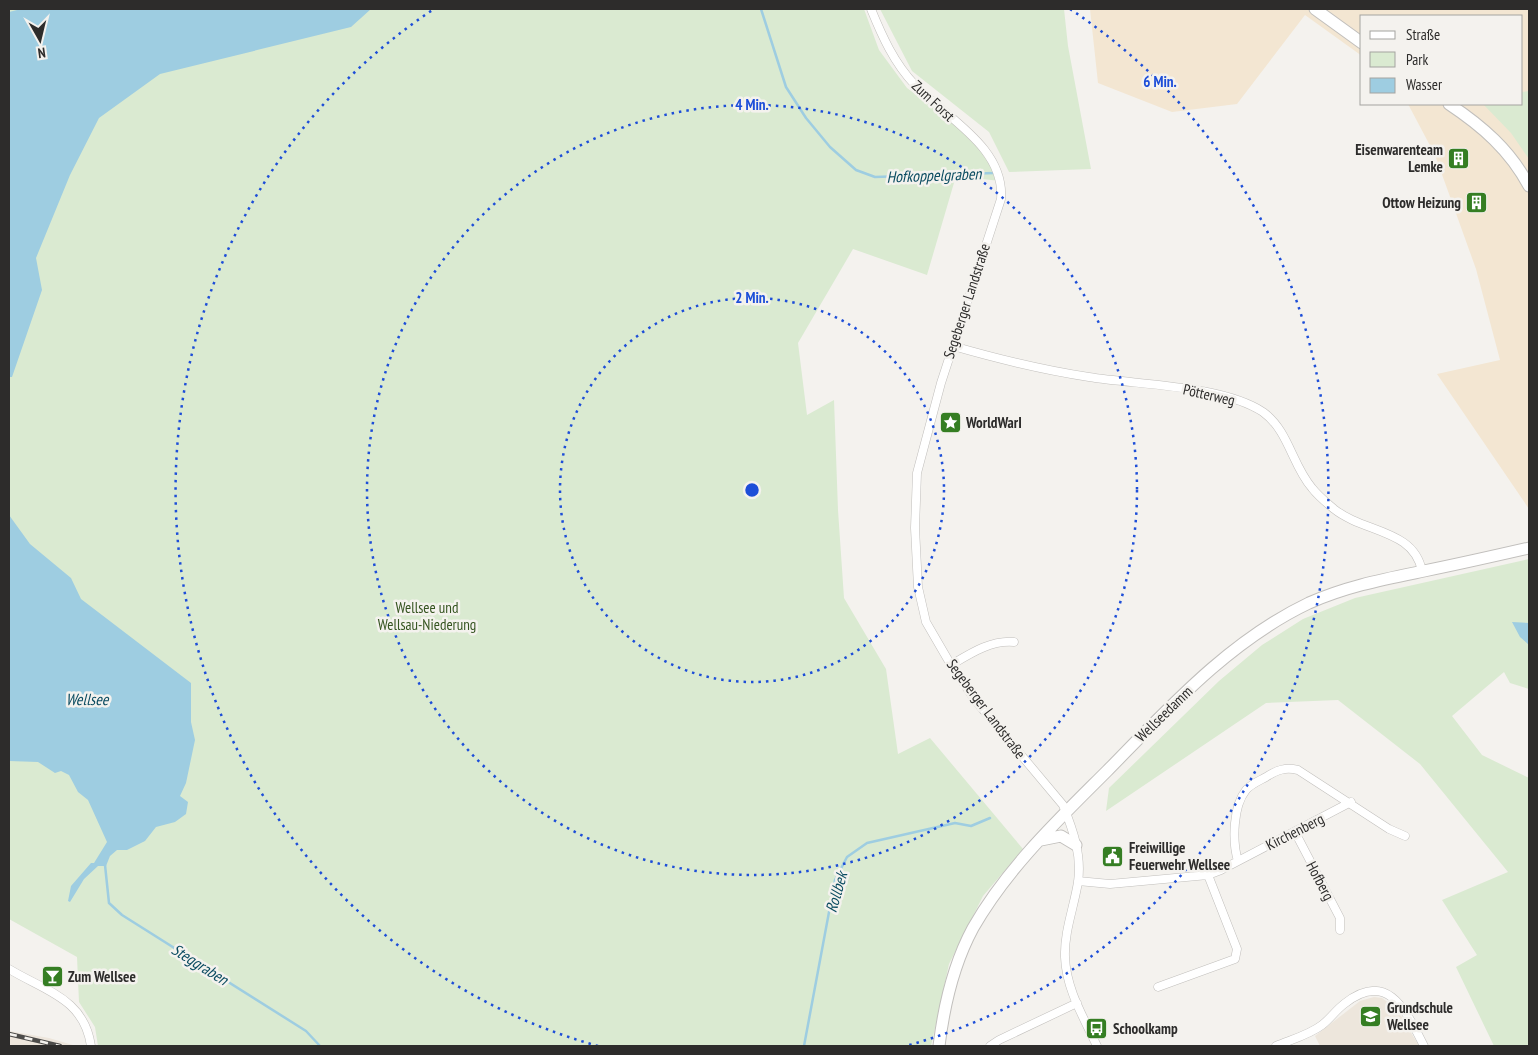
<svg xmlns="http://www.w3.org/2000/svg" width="1538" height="1055" font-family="'PT Sans Narrow',sans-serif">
<rect width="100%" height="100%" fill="#f4f2ee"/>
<path fill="#ede6dc" d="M1374 997 1382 998 1397 1009 1419 1046H1320L1315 1036 1360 1001Z
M9 1031 49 1038 76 1046H9Z"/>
<path fill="#f3e6d2" d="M1090 9H1529V509L1437 374 1500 360 1476 269 1435 155 1408 104H1522V16H1362V56L1305 15 1237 104 1172 112 1098 83Z"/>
<path fill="#daead1" d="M9 9H864L879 50 907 88 978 138 1000 181 956 176 927 275 853 249 798 343 807 415 834 400 838 510 844 598 886 669 898 754 930 738 1023 849 983 896 949 964 931 1046H98L95 1027 79 1002 77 957 9 919Z
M880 9H1064L1068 46 1091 169 1009 172 989 132 912 71Z
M1529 91V159L1511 133 1483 104H1522V92Z
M1529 559V689L1510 683 1504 672 1452 716 1482 755 1529 778V1046H1494L1456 967 1477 955 1442 900 1508 872 1420 764 1338 700 1266 703 1106 811 1109 788 1219 681 1262 645 1303 619 1355 598Z"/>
<path fill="#9ecde1" d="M21 9H371L351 27 160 74 99 118 70 175 36 258 42 290 12 377H9V12Z
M9 515 30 544 71 578 81 599 191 683V722L195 740 186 783 180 796 188 802 186 814 175 822 156 827 145 841 127 850H117L110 856 106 866H98L84 879 70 902 68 901 71 886 91 863H94L107 842 88 800 78 792 69 775 61 771 55 773 38 762 9 761Z
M1512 622 1529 623V645L1520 637Z"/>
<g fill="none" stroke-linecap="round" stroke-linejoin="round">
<path stroke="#9ecde1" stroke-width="2.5" d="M761 9 786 87 806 118 830 147 856 170 875 177 994 173
M105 865 109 903 122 915 306 1031 320 1046
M804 1046 835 880 847 857 867 843 955 823 971 826 990 818"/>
<defs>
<path id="street" d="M871 9C882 36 894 63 915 85 946 118 1005 147 1001 199L941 383 917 473 915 528 918 587 926 622 951 665 975 700 1063 805C1073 830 1082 855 1078 882 1074 907 1064 932 1065 957 1066 989 1084 1018 1097 1046
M953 346C998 359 1043 370 1089 377 1138 385 1222 385 1263 412 1289 431 1292 465 1312 488 1318 496 1327 503 1334 509 1364 533 1414 529 1422 571
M951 665C971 653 991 640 1014 642
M1295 832 1340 918V930
M1238 861C1232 841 1233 806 1246 790 1251 784 1259 781 1266 777 1277 770 1285 767 1298 770L1389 829 1405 836
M1078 881 1110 884 1208 875 1221 870 1351 802
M9 969C45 991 84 998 91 1046
M1158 987 1235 959 1237 949 1208 875
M990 1046 999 1040 1077 1003
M1276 1046C1290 1040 1309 1035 1322 1025 1330 1019 1336 1010 1344 1004 1388 969 1406 1011 1424 1046"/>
<path id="secondary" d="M1315 9 1362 43
M1449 104C1482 126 1510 150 1529 186
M1041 840 1061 836 1076 845
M939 1046C944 1005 953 965 973 928 1007 868 1059 819 1107 771 1168 709 1229 641 1309 603 1347 586 1385 579 1424 571 1459 564 1494 556 1529 548"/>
</defs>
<use href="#street" stroke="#c1bfbc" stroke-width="9"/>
<use href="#secondary" stroke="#c1bfbc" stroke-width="13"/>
<use href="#street" stroke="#fff" stroke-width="8"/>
<use href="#secondary" stroke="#fff" stroke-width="11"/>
<defs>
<path id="rail" d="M9 1034 60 1046"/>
</defs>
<use href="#rail" stroke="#4d4c4a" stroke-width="4.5"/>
<use href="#rail" stroke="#f4f2ee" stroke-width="2.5" stroke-dasharray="8" stroke-linecap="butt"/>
</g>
<g fill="none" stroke="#1d4ed8" stroke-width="2.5" stroke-dasharray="2.5 5">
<circle cx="752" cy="490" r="192"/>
<circle cx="752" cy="490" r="385"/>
<path d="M598 1046A577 577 0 0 1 434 9M1070 9A577 577 0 0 1 906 1046"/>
</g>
<defs>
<symbol id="building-square" viewBox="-11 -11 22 22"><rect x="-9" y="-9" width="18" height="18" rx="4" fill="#357e23" stroke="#f4f2ee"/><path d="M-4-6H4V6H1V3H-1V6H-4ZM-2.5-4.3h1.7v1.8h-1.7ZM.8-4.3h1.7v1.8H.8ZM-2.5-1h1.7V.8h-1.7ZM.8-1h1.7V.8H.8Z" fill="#fff"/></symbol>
<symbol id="sight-square" viewBox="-11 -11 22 22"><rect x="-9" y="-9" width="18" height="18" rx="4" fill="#357e23" stroke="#f4f2ee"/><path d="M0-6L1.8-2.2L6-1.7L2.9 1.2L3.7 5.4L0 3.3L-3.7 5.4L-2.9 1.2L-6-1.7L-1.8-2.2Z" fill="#fff"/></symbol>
<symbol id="civic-square" viewBox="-11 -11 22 22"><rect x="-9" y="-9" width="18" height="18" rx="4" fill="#357e23" stroke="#f4f2ee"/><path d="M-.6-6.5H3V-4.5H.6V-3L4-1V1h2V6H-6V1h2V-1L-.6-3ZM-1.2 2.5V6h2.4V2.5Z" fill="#fff"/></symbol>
<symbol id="bar-square" viewBox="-11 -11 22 22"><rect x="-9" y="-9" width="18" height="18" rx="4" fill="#357e23" stroke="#f4f2ee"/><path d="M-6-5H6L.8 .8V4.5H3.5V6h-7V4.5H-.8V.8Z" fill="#fff"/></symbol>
<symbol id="school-square" viewBox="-11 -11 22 22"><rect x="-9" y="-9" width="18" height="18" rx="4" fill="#357e23" stroke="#f4f2ee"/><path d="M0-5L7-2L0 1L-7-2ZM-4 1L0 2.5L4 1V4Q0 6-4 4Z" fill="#fff"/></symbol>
<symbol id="bus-square" viewBox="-11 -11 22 22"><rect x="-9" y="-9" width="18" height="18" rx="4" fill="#357e23" stroke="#f4f2ee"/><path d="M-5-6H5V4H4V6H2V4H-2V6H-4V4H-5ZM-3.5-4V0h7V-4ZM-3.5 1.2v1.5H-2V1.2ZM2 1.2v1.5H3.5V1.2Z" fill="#fff"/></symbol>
</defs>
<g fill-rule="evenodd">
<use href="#building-square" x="1446" y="146" width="25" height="25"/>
<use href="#building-square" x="1464" y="190" width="25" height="25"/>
<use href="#sight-square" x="938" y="410" width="25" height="25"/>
<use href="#civic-square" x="1100" y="844" width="25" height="25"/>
<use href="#bar-square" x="40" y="964" width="25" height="25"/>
<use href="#school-square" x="1358" y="1004" width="25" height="25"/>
<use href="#bus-square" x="1084" y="1016" width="25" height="25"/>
</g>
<g text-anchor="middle" stroke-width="5" stroke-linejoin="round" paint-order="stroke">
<g font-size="15" fill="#2d2c2b" stroke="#f4f2ee">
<text transform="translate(933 101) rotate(43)" y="5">Zum Forst</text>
<text transform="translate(967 301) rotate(-72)" y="5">Segeberger Landstraße</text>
<text transform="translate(1209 395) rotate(13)" y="5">Pötterweg</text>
<text transform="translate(986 709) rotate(53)" y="5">Segeberger Landstraße</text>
<text transform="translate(1164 714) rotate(-44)" y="5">Wellseedamm</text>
<text transform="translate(1295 832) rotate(-27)" y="5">Kirchenberg</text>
<text transform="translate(1320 881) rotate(62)" y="5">Hofberg</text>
</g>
<g font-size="15" font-weight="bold" fill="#2d2c2b" stroke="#f4f2ee" text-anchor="start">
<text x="1443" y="155" text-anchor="end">Eisenwarenteam<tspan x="1443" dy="17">Lemke</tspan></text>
<text x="1461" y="208" text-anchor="end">Ottow Heizung</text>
<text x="966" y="428">WorldWarI</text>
<text x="1129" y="853">Freiwillige<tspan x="1129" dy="17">Feuerwehr Wellsee</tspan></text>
<text x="68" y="982">Zum Wellsee</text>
<text x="1387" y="1013">Grundschule<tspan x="1387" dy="17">Wellsee</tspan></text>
<text x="1113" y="1034">Schoolkamp</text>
</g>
<g font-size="15" fill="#355420" stroke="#f4f2ee">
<text x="427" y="613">Wellsee und<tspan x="427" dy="17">Wellsau-Niederung</tspan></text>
</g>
<g font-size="16" font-style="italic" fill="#0b4c61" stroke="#f4f2ee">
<text transform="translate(934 175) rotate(-2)" y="6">Hofkoppelgraben</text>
<text x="87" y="705">Wellsee</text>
<text transform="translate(836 892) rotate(-74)" y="6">Rollbek</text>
<text transform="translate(200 964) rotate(32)" y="6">Steggraben</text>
</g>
</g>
<circle cx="752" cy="490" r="8" fill="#1d4ed8" stroke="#f4f2ee" stroke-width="2.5"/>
<g font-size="15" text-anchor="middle" font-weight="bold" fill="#1d4ed8" stroke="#f4f2ee" stroke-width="5" stroke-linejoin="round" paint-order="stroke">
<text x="1160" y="87">6 Min.</text>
<text x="752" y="110">4 Min.</text>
<text x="752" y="303">2 Min.</text>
</g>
<rect width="1538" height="1055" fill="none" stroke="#2d2c2b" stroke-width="20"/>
<rect x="1360" y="15" width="162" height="90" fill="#f4f2ee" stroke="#a4a3a0"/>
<rect x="1370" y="31" width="25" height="8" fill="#ffffff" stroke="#a4a3a0"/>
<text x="1406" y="40" font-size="15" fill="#2d2c2b">Straße</text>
<rect x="1370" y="52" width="25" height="15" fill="#daead1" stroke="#a4a3a0"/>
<text x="1406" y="65" font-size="15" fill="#2d2c2b">Park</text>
<rect x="1370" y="78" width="25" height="15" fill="#9ecde1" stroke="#a4a3a0"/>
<text x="1406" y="90" font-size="15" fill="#2d2c2b">Wasser</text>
<g transform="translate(40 40) rotate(172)" stroke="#f4f2ee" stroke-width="4" paint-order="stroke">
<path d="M0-4L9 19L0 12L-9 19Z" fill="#2d2c2b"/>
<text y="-8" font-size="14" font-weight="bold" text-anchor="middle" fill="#2d2c2b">N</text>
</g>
</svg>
